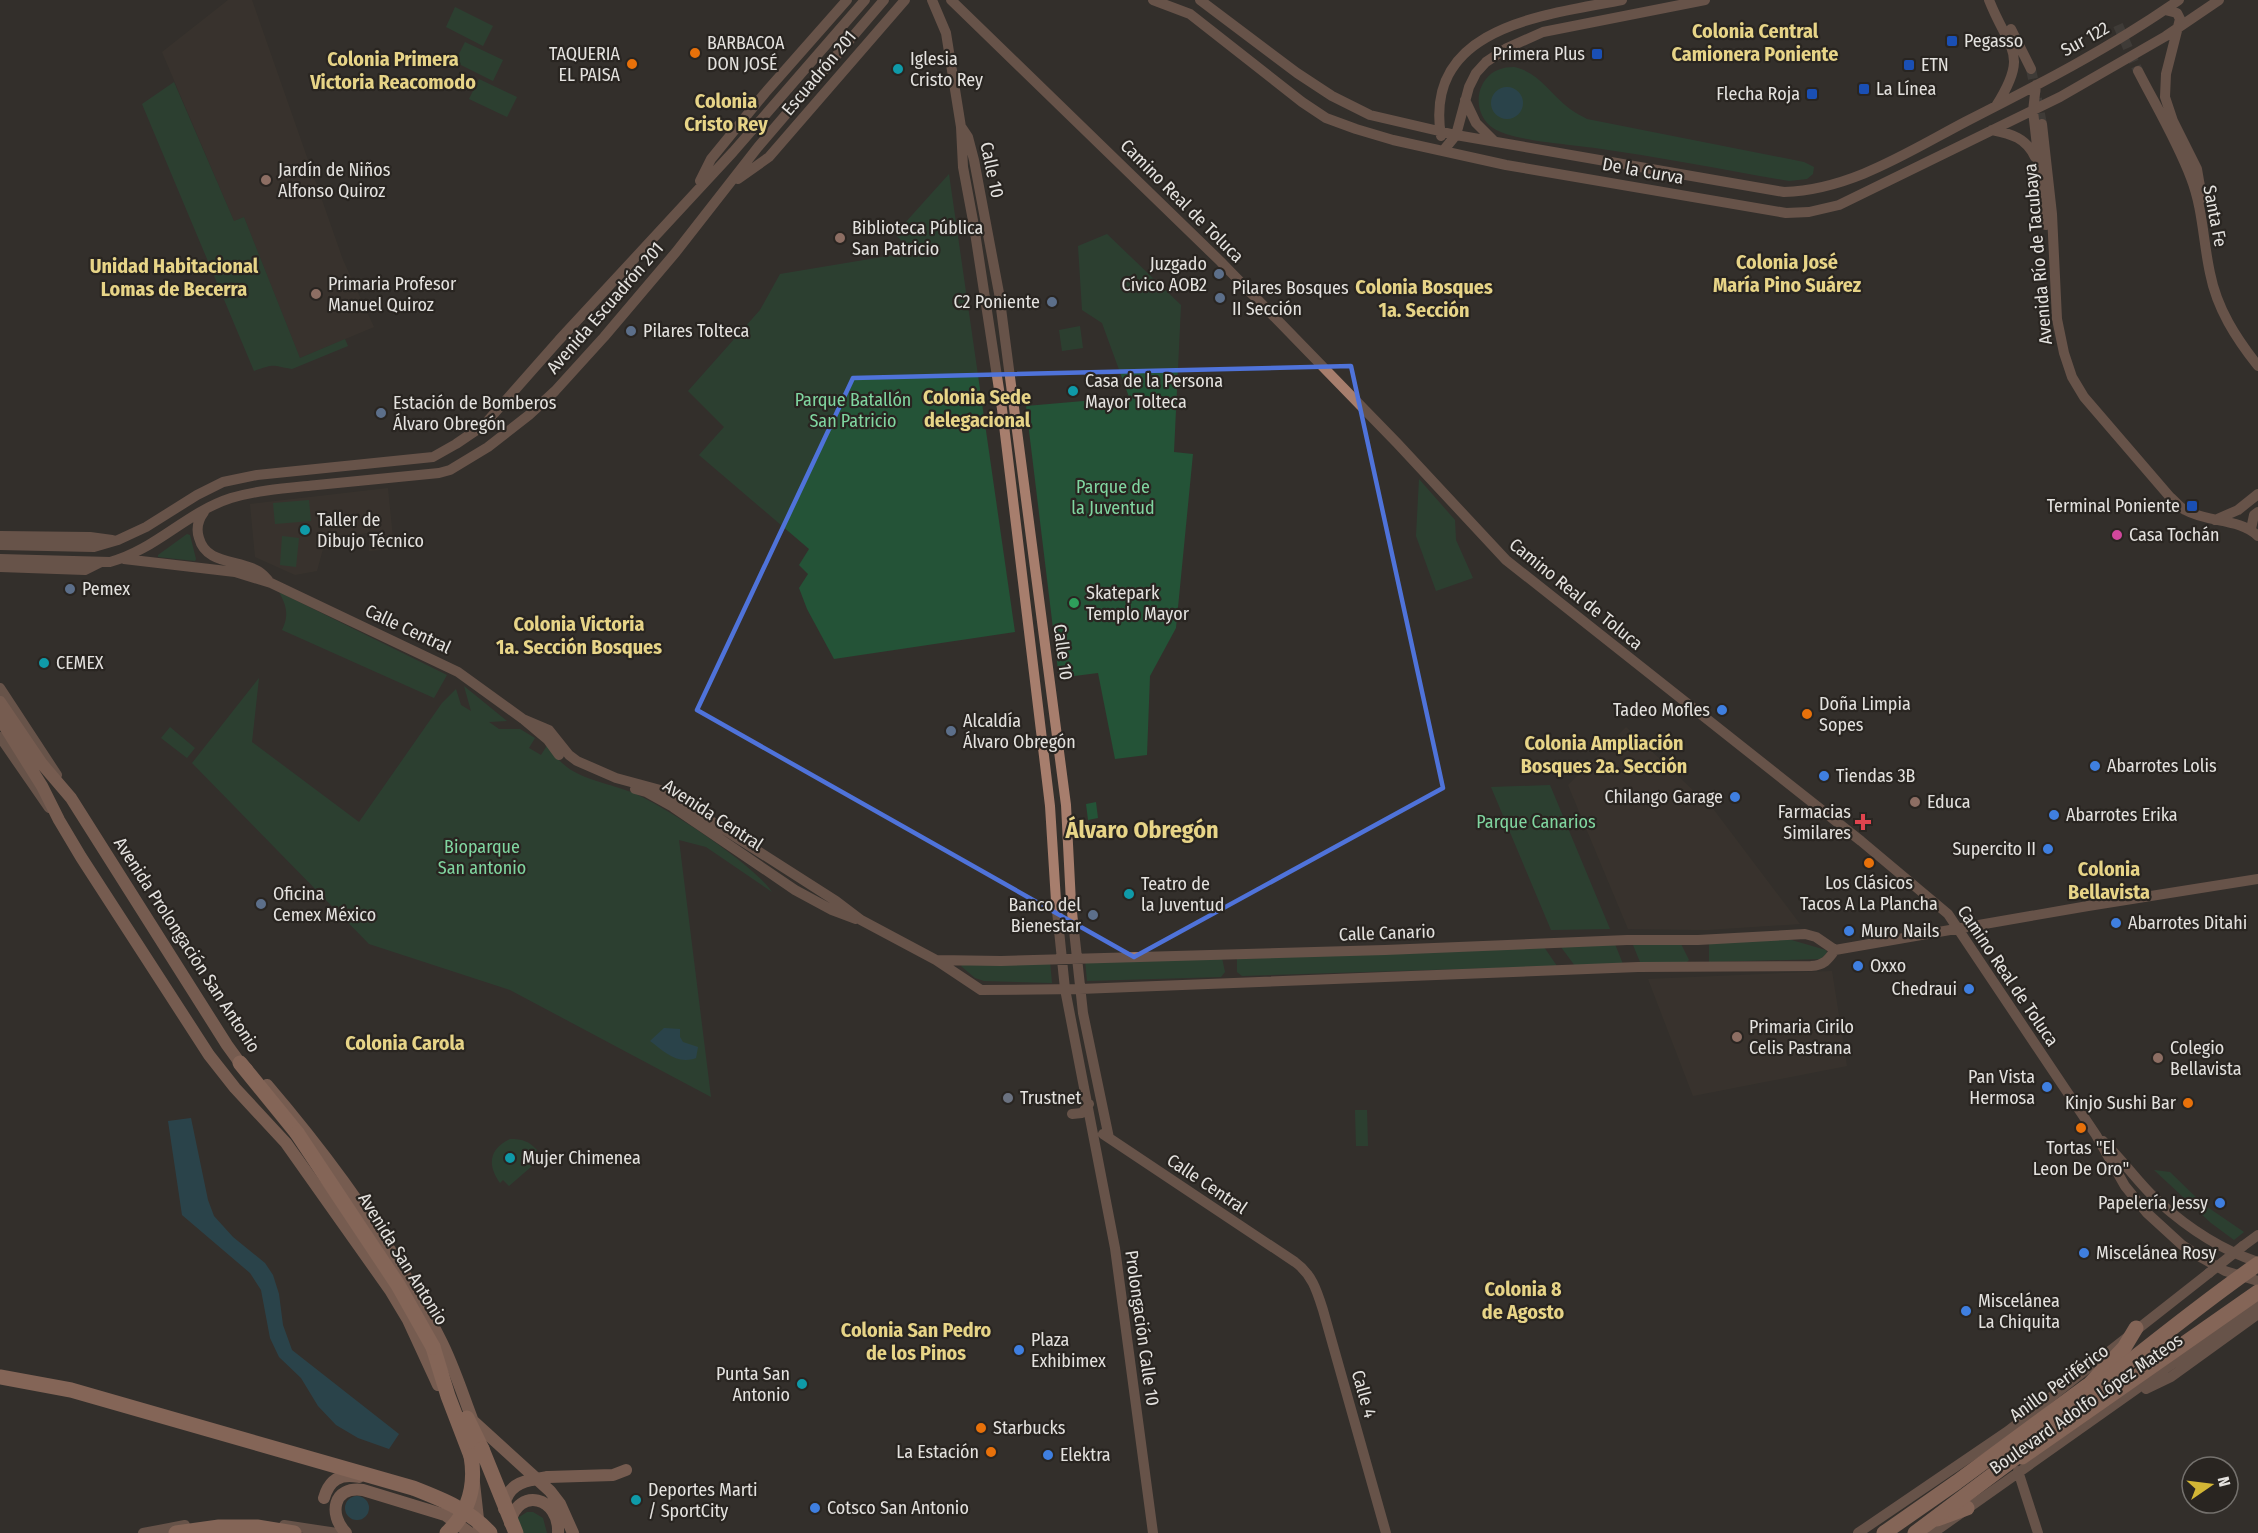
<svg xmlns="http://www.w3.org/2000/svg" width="2258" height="1533" font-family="'Fira Sans Condensed',sans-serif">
<rect width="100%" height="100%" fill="#332f2b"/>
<path fill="#3f372f" d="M228 0H252L343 260 374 327 300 358 244 217 234 221 162 52Z
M388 488 394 549 369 551V533L326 538 317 571 295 575 255 557 250 504Z
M1626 727 1714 810 1800 924 1707 930 1628 929 1568 785Z
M1832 971 1847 1066 1693 1096 1648 979Z"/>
<path fill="#245337" d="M455 7 493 26 483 46 446 27Z
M465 42 503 60 493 81 455 62Z
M1514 67C1539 72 1551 95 1570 109 1575 113 1582 116 1587 119L1804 162 1814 167 1813 174 1807 179 1789 181C1725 170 1660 157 1595 148 1570 144 1512 141 1493 128 1477 117 1474 94 1486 79 1493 70 1503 67 1514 67Z
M479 79 517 97 507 117 469 99Z
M174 82 234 221 244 217 300 358 345 339 348 346 292 369C271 366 277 363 254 371L142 104Z
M949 174 1015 632 834 659 807 609 799 588 808 574 799 565 809 549 699 455 724 427 688 391 760 310 780 274 912 252 895 234Z
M1107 234 1181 305 1174 452 1193 454 1176 628 1150 676 1147 755 1115 759 1098 673 1059 678 1026 406 1129 397 1102 323 1082 310 1078 246Z
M1080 326 1083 348 1062 351 1059 330Z
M1419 479 1455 520 1456 540 1473 578 1436 591 1416 536Z
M309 500 311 521 275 524 273 503Z
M187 534 190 535 196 559 195 561 158 557V555Z
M282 536 299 538 296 567 280 565Z
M279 592 447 675 434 698 282 630C289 616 287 606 279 592Z
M259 678 252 742 359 822 442 703 456 689 461 705 471 711 464 686 507 721 489 722 499 729H520L535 738 529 748 541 755 548 744C552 751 556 758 562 763 582 782 618 784 642 797 674 813 753 864 772 892L706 847 679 840 711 1097 510 990 369 944 192 763Z
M170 727 195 748 187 758 161 738Z
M1550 785 1610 929 1551 930 1491 787Z
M1096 802 1098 818 1088 820 1086 804Z
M1788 939 1826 950 1827 953 1821 959 1709 962V942Z
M1634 943 1681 944 1689 960 1687 962H1640L1633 945Z
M1615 944 1623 964 1575 966 1561 947Z
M1544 947 1557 966 1242 976 1237 972V959Z
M1222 958 1225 972 1221 977 1087 981 1085 960Z
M1050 961 1052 983 984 981 975 978 961 966 962 965Z
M1355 1110H1367L1368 1146H1356Z
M510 1139C522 1139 529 1141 537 1150L534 1154 539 1160 509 1186 503 1180 500 1183C487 1165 489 1149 510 1139Z
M2154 1170 2170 1172 2203 1204 2244 1232 2234 1240 2211 1223Z
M527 1512H533L543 1518 547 1533H521L516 1519Z"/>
<path fill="#215c70" d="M1491 103a16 16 0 1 1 32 0a16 16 0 1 1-32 0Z
M664 1028 680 1029V1037L683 1042 698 1047 696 1058C677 1065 665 1052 650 1041Z
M191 1118 208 1200 214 1216 233 1237 265 1263 273 1275 279 1294 283 1325 292 1350 399 1434 389 1449 358 1438 336 1425 318 1406 301 1378 279 1357 270 1338 261 1290 250 1273 182 1215 168 1121Z
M345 1508a12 12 0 1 1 24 0a12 12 0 1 1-24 0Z"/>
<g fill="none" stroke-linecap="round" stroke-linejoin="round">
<path stroke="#4e4a46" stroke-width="10" stroke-dasharray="10 5" stroke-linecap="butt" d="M2118 25 2138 71
M2031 69 2042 124"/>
<path stroke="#a77e6d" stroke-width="10" d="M932 0 946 33 961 127 963 167 974 226 1002 409 1034 673 1050 806 1056 901 1065 989 1115 1248 1153 1533
M951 0 1220 261 1397 443 1506 560 1861 841 1948 914 2096 1135 2125 1186 2147 1213 2182 1245 2202 1258 2225 1271 2258 1281
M1153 0 1190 14 1302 102 1326 118 1356 129 1393 140 1506 165 1786 213 1809 212 1839 205 2060 97 2166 36 2219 0
M1200 0 1297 73 1332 96 1370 115 1456 135 1784 192C1850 190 1908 152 1965 122 2038 85 2112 47 2179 0
M1989 0C2009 51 2030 52 1996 106
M2165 10 2177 13 2180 19 2166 74 2165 97 2173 121 2197 169 2202 198
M2011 29 2031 69
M2138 71C2156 106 2177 141 2191 178 2203 209 2203 241 2210 273 2217 309 2236 338 2258 366
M2036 85 2033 111 2046 225
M1465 100 1476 123 1495 142
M2042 124 2052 214 2057 319 2064 353 2072 377 2084 397 2170 497C2175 501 2179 507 2185 510 2208 523 2239 518 2258 536
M962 128 968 137 974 160 999 293 1066 805 1071 903 1083 1013 1109 1138
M1992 130C2012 134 2026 138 2035 157
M1441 136C1423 26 1545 15 1622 0
M1443 151 1456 135 1469 87 1476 73 1486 62 1507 48 1543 32 1705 0
M738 179 769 157 905 0
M700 181 711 159 765 93 847 0
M204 512C198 520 196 529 199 538 206 565 239 559 258 571 262 573 265 577 268 580
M2215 520 2238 510 2258 494
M2251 529 2254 515 2258 512
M0 536 90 537 112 540
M0 545 94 547 118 540 146 527 197 495 223 482 257 475 433 457 456 444 484 425 559 340 733 152 865 0
M0 559 110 562C155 550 187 512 231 498 258 490 288 488 317 485 357 481 398 477 439 473L450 470 488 447 529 415 555 391 604 337 676 252 758 147 884 0
M124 559 235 572 271 583 458 672 523 719 548 740 559 755
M0 567 85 570 101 562
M0 688 57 775
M523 719 549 730 569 755 577 761 616 778 664 791 836 901 861 920 936 960 981 990 1080 989 1638 967 1811 966C1824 965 1828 960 1835 950L2088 906 2258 879
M0 737 49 808
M635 789 646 792 673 807 795 890 832 910 856 919
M937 960 1001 961 1385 950 1627 940H1698L1805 934 1816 937 1835 950
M1072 1114 1082 1113 1089 1104
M1103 1134 1295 1262C1312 1274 1317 1291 1323 1310L1386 1533
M2103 1141C2123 1160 2138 1183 2159 1202 2188 1228 2221 1250 2258 1262
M2243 1246 2258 1235
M2146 1389 2171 1377 2258 1314
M2018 1471 2038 1533
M284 1525 337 1533
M143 1533 185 1525
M1858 1533 2008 1431 2209 1273
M1933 1533 2258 1303"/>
<path stroke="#c8937d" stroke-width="12" d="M0 702 42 764 71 798 227 1045 240 1063 247 1069
M0 719 42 786 59 820 81 857 209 1055 235 1088 286 1143 390 1290 408 1320 438 1385
M267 1085C332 1161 396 1250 440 1339 454 1366 463 1396 474 1424
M473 1421 550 1491 560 1504 573 1533
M548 1477 613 1475 626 1470
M474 1483 479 1528
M324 1498C329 1480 340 1473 359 1477
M504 1509C505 1492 515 1483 531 1480
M510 1523C518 1486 560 1497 558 1533
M346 1533C328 1514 333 1486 363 1490L445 1515 470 1533"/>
<path stroke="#e6a68c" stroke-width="15" d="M240 1063 297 1133
M433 1347 448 1396 471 1456
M2090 1384 2124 1348 2136 1328
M467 1418 482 1449
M2022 1457 2258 1292
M1937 1519 1967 1508
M176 1533 219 1527H257L294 1533
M1884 1533 1957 1482 2087 1386"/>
<path stroke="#a77e6d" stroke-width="10" d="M2209 1273 2243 1246"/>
<path stroke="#c8937d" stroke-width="12" d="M531 1480 548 1477"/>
<path stroke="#e6a68c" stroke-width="15" d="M297 1133 398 1285 433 1347
M0 1377 71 1390 413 1488C441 1499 470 1510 490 1533
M2041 1430C2114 1376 2183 1316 2258 1264
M482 1449 516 1533
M447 1533C469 1512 476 1485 471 1456
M1915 1533 2031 1446"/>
</g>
<path d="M0 0H2258V1533H0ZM1351 366 1443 788 1134 957 697 710 853 378Z" fill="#332f2b" fill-opacity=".55" fill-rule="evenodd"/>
<path fill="none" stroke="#4f73da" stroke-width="4.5" stroke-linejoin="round" d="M1351 366 1443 788 1134 957 697 710 853 378Z"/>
<g fill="#1a4fb4" stroke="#292521" stroke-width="2">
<rect x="1946" y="35" width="12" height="12" rx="3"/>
<rect x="1591" y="48" width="12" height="12" rx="3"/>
<rect x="1903" y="59" width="12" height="12" rx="3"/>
<rect x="1858" y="83" width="12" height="12" rx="3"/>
<rect x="1806" y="88" width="12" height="12" rx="3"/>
<rect x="2186" y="500" width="12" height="12" rx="3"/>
</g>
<g fill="#e8710a" stroke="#292521" stroke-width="2">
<circle cx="695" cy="53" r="6"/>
<circle cx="632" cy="64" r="6"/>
<circle cx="1807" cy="714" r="6"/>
<circle cx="1869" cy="863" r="6"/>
<circle cx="2188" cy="1103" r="6"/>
<circle cx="2081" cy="1128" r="6"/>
<circle cx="981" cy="1428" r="6"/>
<circle cx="991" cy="1452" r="6"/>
</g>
<g fill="#0f9aa8" stroke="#292521" stroke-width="2">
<circle cx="898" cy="69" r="6"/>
<circle cx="1073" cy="391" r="6"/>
<circle cx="305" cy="530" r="6"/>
<circle cx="44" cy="663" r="6"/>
<circle cx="1129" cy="894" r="6"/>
<circle cx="510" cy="1158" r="6"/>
<circle cx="802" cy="1384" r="6"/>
<circle cx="636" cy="1500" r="6"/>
</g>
<g fill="#8d6e63" stroke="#292521" stroke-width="2">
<circle cx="266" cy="180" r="6"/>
<circle cx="840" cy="238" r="6"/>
<circle cx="316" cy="294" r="6"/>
<circle cx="1915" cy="802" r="6"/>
<circle cx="1737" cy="1037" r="6"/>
<circle cx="2158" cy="1058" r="6"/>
</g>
<g fill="#5c6f8a" stroke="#292521" stroke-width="2">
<circle cx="1219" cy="274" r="6"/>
<circle cx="1220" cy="298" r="6"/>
<circle cx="1052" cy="302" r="6"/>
<circle cx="631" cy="331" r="6"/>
<circle cx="381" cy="413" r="6"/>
<circle cx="70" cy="589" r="6"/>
<circle cx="951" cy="731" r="6"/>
<circle cx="261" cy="904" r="6"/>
<circle cx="1093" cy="915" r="6"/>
</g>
<circle fill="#d1479c" stroke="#292521" stroke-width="2" cx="2117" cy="535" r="6"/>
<circle fill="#2e9e5b" stroke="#292521" stroke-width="2" cx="1074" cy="603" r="6"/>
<g fill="#3f7fe0" stroke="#292521" stroke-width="2">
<circle cx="1722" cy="710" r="6"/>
<circle cx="2095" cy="766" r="6"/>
<circle cx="1824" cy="776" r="6"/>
<circle cx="1735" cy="797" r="6"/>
<circle cx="2054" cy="815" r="6"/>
<circle cx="2048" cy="849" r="6"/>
<circle cx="2116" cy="923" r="6"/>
<circle cx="1849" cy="931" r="6"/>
<circle cx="1858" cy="966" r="6"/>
<circle cx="1969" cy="989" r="6"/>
<circle cx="2047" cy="1087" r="6"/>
<circle cx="2220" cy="1203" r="6"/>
<circle cx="2084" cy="1253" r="6"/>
<circle cx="1966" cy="1311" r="6"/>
<circle cx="1019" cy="1350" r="6"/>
<circle cx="1048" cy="1455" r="6"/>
<circle cx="815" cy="1508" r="6"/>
</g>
<path fill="#e0444e" stroke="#292521" stroke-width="2" d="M1860 813h6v6h6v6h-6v6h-6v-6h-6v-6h6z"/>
<circle fill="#6b7280" stroke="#292521" stroke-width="2" cx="1008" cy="1098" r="6"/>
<g text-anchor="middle" stroke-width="4.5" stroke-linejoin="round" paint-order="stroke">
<g font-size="18" fill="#e4e2df" stroke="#292521">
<text transform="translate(2085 39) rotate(-29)" y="6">Sur 122</text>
<text transform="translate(819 73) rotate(-50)" y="6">Escuadrón 201</text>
<text transform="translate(992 170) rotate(78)" y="6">Calle 10</text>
<text transform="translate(1643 171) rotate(10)" y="6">De la Curva</text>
<text transform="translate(1182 201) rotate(45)" y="6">Camino Real de Toluca</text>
<text transform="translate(2215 216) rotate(79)" y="6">Santa Fe</text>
<text transform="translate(2038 254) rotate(-95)" y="6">Avenida Río de Tacubaya</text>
<text transform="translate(605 308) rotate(-49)" y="6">Avenida Escuadrón 201</text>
<text transform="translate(1576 594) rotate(39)" y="6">Camino Real de Toluca</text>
<text transform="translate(408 629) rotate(25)" y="6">Calle Central</text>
<text transform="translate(1063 652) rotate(83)" y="6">Calle 10</text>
<text transform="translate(713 815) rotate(33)" y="6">Avenida Central</text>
<text transform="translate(1387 933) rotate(-2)" y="6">Calle Canario</text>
<text transform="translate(187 945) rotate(57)" y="6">Avenida Prolongación San Antonio</text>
<text transform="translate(2008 976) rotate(56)" y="6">Camino Real de Toluca</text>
<text transform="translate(1207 1184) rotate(34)" y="6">Calle Central</text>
<text transform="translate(403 1259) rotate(58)" y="6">Avenida San Antonio</text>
<text transform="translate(1142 1328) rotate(82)" y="6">Prolongación Calle 10</text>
<text transform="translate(2059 1383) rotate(-36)" y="6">Anillo Periférico</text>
<text transform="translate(1364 1394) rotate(74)" y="6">Calle 4</text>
<text transform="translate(2086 1404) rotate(-35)" y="6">Boulevard Adolfo López Mateos</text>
</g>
<g font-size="18" fill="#e4e2df" stroke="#292521" text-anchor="start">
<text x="1964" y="47">Pegasso</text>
<text x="707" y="49">BARBACOA<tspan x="707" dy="21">DON JOSÉ</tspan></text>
<text x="620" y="60" text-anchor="end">TAQUERIA<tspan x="620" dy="21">EL PAISA</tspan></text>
<text x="1585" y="60" text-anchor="end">Primera Plus</text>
<text x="910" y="65">Iglesia<tspan x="910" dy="21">Cristo Rey</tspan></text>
<text x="1921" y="71">ETN</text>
<text x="1876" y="95">La Línea</text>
<text x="1800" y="100" text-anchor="end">Flecha Roja</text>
<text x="278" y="176">Jardín de Niños<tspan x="278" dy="21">Alfonso Quiroz</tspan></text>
<text x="852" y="234">Biblioteca Pública<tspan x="852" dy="21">San Patricio</tspan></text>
<text x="1207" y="270" text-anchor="end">Juzgado<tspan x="1207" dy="21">Cívico AOB2</tspan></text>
<text x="328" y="290">Primaria Profesor<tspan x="328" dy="21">Manuel Quiroz</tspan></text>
<text x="1232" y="294">Pilares Bosques<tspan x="1232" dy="21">II Sección</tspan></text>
<text x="1040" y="308" text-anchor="end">C2 Poniente</text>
<text x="643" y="337">Pilares Tolteca</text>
<text x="1085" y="387">Casa de la Persona<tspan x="1085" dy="21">Mayor Tolteca</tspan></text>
<text x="393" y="409">Estación de Bomberos<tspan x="393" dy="21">Álvaro Obregón</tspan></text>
<text x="2180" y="512" text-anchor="end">Terminal Poniente</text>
<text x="317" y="526">Taller de<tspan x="317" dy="21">Dibujo Técnico</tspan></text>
<text x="2129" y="541">Casa Tochán</text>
<text x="82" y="595">Pemex</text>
<text x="1086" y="599">Skatepark<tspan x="1086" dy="21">Templo Mayor</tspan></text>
<text x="56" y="669">CEMEX</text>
<text x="1819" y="710">Doña Limpia<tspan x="1819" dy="21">Sopes</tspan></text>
<text x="1710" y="716" text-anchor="end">Tadeo Mofles</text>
<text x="963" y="727">Alcaldía<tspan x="963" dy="21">Álvaro Obregón</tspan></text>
<text x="2107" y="772">Abarrotes Lolis</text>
<text x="1836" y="782">Tiendas 3B</text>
<text x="1723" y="803" text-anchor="end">Chilango Garage</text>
<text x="1927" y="808">Educa</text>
<text x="1851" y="818" text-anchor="end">Farmacias<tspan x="1851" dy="21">Similares</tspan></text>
<text x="2066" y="821">Abarrotes Erika</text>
<text x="2036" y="855" text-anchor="end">Supercito II</text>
<text x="1869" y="889" text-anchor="middle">Los Clásicos<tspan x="1869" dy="21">Tacos A La Plancha</tspan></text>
<text x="1141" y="890">Teatro de<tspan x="1141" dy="21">la Juventud</tspan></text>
<text x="273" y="900">Oficina<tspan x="273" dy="21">Cemex México</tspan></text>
<text x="1081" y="911" text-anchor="end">Banco del<tspan x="1081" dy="21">Bienestar</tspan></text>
<text x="2128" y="929">Abarrotes Ditahi</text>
<text x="1861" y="937">Muro Nails</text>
<text x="1870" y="972">Oxxo</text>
<text x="1957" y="995" text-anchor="end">Chedraui</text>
<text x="1749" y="1033">Primaria Cirilo<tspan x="1749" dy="21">Celis Pastrana</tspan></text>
<text x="2170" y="1054">Colegio<tspan x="2170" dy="21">Bellavista</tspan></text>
<text x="2035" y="1083" text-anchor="end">Pan Vista<tspan x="2035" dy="21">Hermosa</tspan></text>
<text x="1020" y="1104">Trustnet</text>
<text x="2176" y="1109" text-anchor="end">Kinjo Sushi Bar</text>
<text x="2081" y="1154" text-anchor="middle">Tortas "El<tspan x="2081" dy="21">Leon De Oro"</tspan></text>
<text x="522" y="1164">Mujer Chimenea</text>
<text x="2208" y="1209" text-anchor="end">Papelería Jessy</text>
<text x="2096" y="1259">Miscelánea Rosy</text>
<text x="1978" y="1307">Miscelánea<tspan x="1978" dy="21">La Chiquita</tspan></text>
<text x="1031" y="1346">Plaza<tspan x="1031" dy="21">Exhibimex</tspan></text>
<text x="790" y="1380" text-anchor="end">Punta San<tspan x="790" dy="21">Antonio</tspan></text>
<text x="993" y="1434">Starbucks</text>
<text x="979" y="1458" text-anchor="end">La Estación</text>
<text x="1060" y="1461">Elektra</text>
<text x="648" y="1496">Deportes Marti<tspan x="648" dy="21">/ SportCity</tspan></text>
<text x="827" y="1514">Cotsco San Antonio</text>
</g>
<g font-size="18" fill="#80d6a0" stroke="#292521">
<text x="853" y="406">Parque Batallón<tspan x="853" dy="21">San Patricio</tspan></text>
<text x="1113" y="493">Parque de<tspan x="1113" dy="21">la Juventud</tspan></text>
<text x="1536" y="828">Parque Canarios</text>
<text x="482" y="853">Bioparque<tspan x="482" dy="21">San antonio</tspan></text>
</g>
<g font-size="20" font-weight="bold" fill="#e7d487" stroke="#292521">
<text x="1755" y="38">Colonia Central<tspan x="1755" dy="23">Camionera Poniente</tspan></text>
<text x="393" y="66">Colonia Primera<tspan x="393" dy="23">Victoria Reacomodo</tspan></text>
<text x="726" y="108">Colonia<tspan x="726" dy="23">Cristo Rey</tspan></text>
<text x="1787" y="269">Colonia José<tspan x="1787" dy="23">María Pino Suárez</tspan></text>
<text x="174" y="273">Unidad Habitacional<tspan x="174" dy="23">Lomas de Becerra</tspan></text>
<text x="1424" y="294">Colonia Bosques<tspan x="1424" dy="23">1a. Sección</tspan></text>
<text x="977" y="404">Colonia Sede<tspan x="977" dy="23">delegacional</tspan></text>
<text x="579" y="631">Colonia Victoria<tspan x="579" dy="23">1a. Sección Bosques</tspan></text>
<text x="1604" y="750">Colonia Ampliación<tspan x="1604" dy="23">Bosques 2a. Sección</tspan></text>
<text x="2109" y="876">Colonia<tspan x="2109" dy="23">Bellavista</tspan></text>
<text x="405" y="1050">Colonia Carola</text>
<text x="1523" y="1296">Colonia 8<tspan x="1523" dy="23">de Agosto</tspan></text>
<text x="916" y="1337">Colonia San Pedro<tspan x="916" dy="23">de los Pinos</tspan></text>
</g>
<g font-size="24" font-weight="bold" fill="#e7d487" stroke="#292521">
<text x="1142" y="838">Álvaro Obregón</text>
</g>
</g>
<g transform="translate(2210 1485) rotate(76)"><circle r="28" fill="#292521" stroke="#74716d" stroke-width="1.5"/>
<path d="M0-4.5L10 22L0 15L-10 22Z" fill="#d3b635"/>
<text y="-9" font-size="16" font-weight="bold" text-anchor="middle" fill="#e4e2df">N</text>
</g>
</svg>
